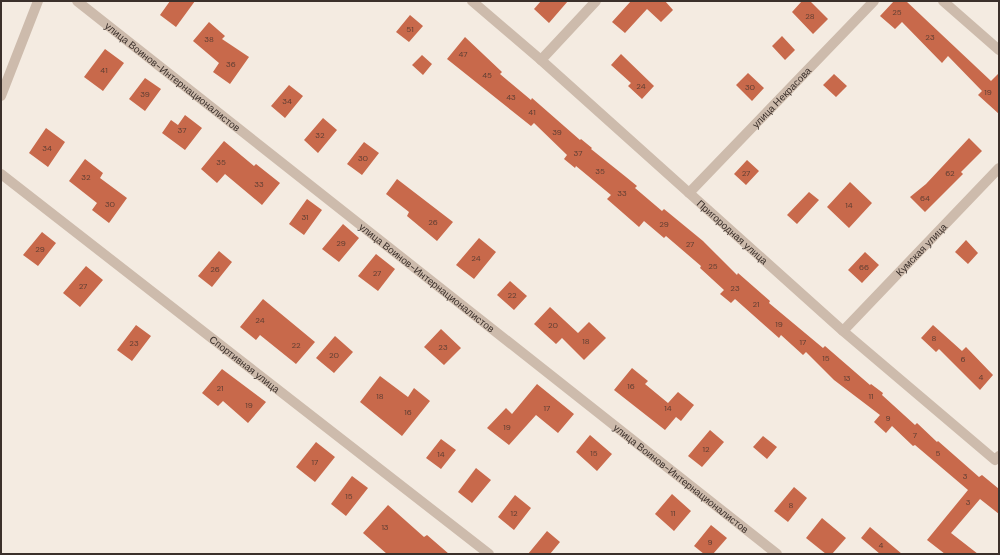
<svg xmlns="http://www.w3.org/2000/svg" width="1000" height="555" font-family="'DM Sans',sans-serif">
<rect width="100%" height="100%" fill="#f4ebe1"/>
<path fill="#c8694b" d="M170 1H195L176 27 160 15Z
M541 1H568L549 23 534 9Z
M631 1H665L673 10 661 22 647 9 625 33 612 22Z
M802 1H810L828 19 813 34 792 12Z
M894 1H906L991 81 999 73V114L978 95 982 91 948 56 942 63 902 22 895 29 880 16Z
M410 15 423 26 409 42 396 32Z
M209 22 225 36 222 39 249 57 230 84 213 72 219 63 193 41Z
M782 36 795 50 785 60 772 46Z
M465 37 502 72 500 74 531 100 532 98 580 140 581 139 592 148 591 149 626 177 637 186 635 188 662 211 664 209 703 241 737 275 738 273 770 301 769 303 823 348 825 346 870 385 871 384 883 393 882 395 915 425 917 423 937 442 938 441 979 477 982 475 999 489V514L980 499 951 533 978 554H945L927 540 968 490 915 445 913 446 892 426 886 433 874 422 880 415 834 380 806 352 803 355 781 335 779 338 735 299 731 303 720 294 724 290 700 268 701 266 666 236 664 238 644 221 639 227 607 199 611 195 576 166 575 168 564 159 567 155 534 123 531 126 447 59Z
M105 49 124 63 103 91 84 77Z
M621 54 654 86 642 99 628 86 631 83 611 65Z
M422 55 432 64 423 75 412 65Z
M748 73 764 88 752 101 736 85Z
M834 74 847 86 836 97 823 85Z
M145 78 161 89 145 111 129 99Z
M289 85 303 96 285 118 271 106Z
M185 115 202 128 185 150 162 133 171 120 178 125Z
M323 118 337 130 318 153 304 140Z
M46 128 65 142 48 167 29 153Z
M969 138 982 151 961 172 963 174 925 212 910 197 926 184Z
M224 141 254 166 256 164 280 183 262 205 225 174 217 183 201 169Z
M364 142 379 153 362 175 347 164Z
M85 159 103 173 100 178 127 198 109 223 92 210 97 203 69 181Z
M747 160 759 171 746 185 734 174Z
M397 179 453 222 437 241 407 216 409 212 386 194Z
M850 182 872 203 849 228 827 207Z
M809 192 819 200 797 224 787 215Z
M307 199 322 210 304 235 289 224Z
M343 224 359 238 339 262 322 249Z
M42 232 56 243 38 266 23 255Z
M479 238 496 252 474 279 456 265Z
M966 240 978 253 968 264 955 252Z
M219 251 232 262 212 287 198 276Z
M865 252 879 265 862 283 848 270Z
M376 254 395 269 378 291 358 276Z
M86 266 103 280 80 307 63 293Z
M510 281 527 296 514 310 497 295Z
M263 299 315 342 296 364 260 335 256 340 240 327Z
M550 307 578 333 589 322 606 338 584 360 562 338 556 344 534 324Z
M136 325 151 336 132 361 117 350Z
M933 325 962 351 966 347 993 375 980 390 939 349 936 352 921 338Z
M441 329 461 348 444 365 424 347Z
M335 336 353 352 334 373 316 358Z
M632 368 648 381 645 384 668 403 678 392 694 405 681 421 676 417 665 430 614 390Z
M222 369 266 402 248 423 223 401 218 406 202 393Z
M380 376 408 397 414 388 430 401 402 436 360 402Z
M537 384 574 414 558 433 536 415 509 445 487 428 506 408 512 414Z
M710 430 724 442 702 467 688 456Z
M590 435 612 454 597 471 576 452Z
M763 436 777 447 767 459 753 447Z
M441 439 456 450 441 469 426 458Z
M316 442 335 457 315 482 296 467Z
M476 468 491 480 472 503 458 492Z
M352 476 368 488 346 516 331 504Z
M794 487 807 498 788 522 774 511Z
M672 494 691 511 674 531 655 514Z
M515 495 531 508 514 530 498 517Z
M388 505 424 537 427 535 449 554H387L363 533Z
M822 518 846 538 832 554H826L806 538Z
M711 525 727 538 713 554H704L694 546Z
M870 527 902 554H880L861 538Z
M547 531 560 542 550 554H528Z"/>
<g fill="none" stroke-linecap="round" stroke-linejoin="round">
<g stroke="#cdbbac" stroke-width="10">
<path id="s1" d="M77 1 777 554"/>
<path id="s2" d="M472 1 541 60 843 331 995 460 999 456"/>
<path d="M943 1 999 50"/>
<path d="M541 60 596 1"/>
<path d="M1 96 38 1"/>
<path id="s3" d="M1 174 489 554"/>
<path id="s4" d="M689 193 874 1"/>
<path id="s5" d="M843 331 999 168"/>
</g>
</g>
<g text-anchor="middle" stroke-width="4" stroke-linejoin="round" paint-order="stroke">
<g font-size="8" fill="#5e3e33">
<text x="897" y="15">25</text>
<text x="810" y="19">28</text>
<text x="410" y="32">51</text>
<text x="930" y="40">23</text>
<text x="209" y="42">38</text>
<text x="463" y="57">47</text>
<text x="231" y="67">36</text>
<text x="104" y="73">41</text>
<text x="487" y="78">45</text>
<text x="641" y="89">24</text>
<text x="750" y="90">30</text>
<text x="988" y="95">19</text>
<text x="145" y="97">39</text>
<text x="511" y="100">43</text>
<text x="287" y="104">34</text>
<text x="532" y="115">41</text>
<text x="182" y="133">37</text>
<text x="557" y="135">39</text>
<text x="320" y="138">32</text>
<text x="47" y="151">34</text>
<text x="578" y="156">37</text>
<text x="363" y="161">30</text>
<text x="221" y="165">35</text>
<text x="600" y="174">35</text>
<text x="746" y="176">27</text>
<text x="950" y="176">62</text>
<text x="86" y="180">32</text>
<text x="259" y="187">33</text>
<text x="622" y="196">33</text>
<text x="925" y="201">64</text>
<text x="110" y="207">30</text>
<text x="849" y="208">14</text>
<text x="305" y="220">31</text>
<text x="433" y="225">26</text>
<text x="664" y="227">29</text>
<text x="341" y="246">29</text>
<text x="690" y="247">27</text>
<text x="40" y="252">29</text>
<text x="476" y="261">24</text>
<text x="713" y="269">25</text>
<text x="864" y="270">66</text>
<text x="215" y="272">26</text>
<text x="377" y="276">27</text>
<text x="83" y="289">27</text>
<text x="735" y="291">23</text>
<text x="512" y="298">22</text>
<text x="756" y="307">21</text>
<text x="260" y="323">24</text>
<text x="779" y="327">19</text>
<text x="553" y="328">20</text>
<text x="934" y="341">8</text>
<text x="586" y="344">18</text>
<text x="803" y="345">17</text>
<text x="134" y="346">23</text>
<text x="296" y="348">22</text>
<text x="443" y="350">23</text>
<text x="334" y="358">20</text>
<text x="826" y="361">15</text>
<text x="963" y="362">6</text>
<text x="981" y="380">4</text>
<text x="847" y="381">13</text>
<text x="631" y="389">16</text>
<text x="220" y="391">21</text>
<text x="380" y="399">18</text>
<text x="871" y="399">11</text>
<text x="249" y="408">19</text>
<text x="547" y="411">17</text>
<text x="668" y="411">14</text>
<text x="408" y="415">16</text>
<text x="888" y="421">9</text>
<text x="507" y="430">19</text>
<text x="915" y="438">7</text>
<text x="706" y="452">12</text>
<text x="594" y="456">15</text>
<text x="938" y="456">5</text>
<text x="441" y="457">14</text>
<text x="315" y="465">17</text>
<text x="965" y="479">3</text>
<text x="349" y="499">15</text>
<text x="968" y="505">3</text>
<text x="791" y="508">8</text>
<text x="514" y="516">12</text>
<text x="673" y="516">11</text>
<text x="385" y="530">13</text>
<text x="710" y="545">9</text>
<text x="881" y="548">4</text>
</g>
<g font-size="10" fill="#3b302b" stroke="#fbf5ee">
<text dy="4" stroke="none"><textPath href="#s1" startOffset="122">улица Воинов-Интернационалистов</textPath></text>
<text dy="4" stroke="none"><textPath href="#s4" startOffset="133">улица Некрасова</textPath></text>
<text dy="4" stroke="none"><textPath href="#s2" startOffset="348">Пригородная улица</textPath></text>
<text dy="4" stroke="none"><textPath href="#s5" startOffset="113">Кумская улица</textPath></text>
<text dy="4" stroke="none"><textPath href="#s1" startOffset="446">улица Воинов-Интернационалистов</textPath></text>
<text dy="4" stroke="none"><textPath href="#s3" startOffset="309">Спортивная улица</textPath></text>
<text dy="4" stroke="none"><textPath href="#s1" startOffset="770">улица Воинов-Интернационалистов</textPath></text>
</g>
</g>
<rect width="1000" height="555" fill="none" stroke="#3b302b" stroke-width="4"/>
</svg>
